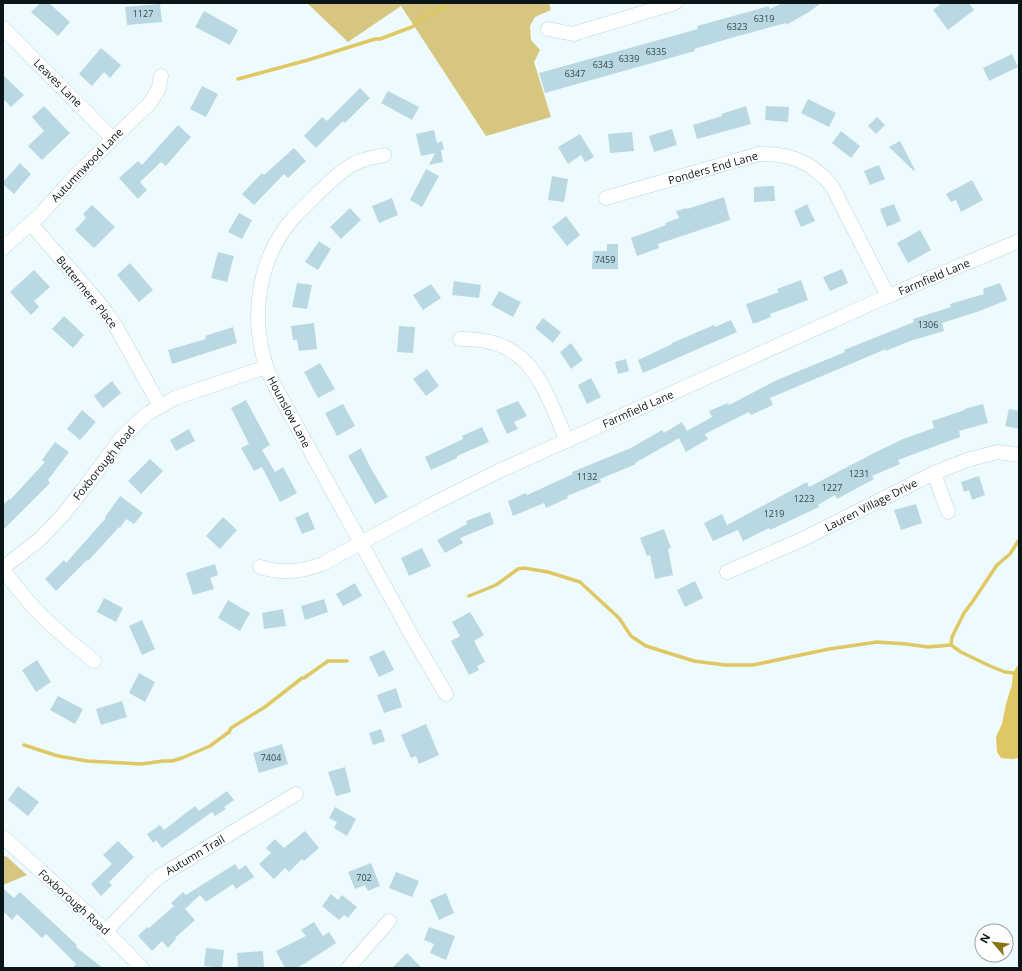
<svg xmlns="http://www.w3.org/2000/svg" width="1022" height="971" font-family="'Open Sans',sans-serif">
<rect width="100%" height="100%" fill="#eefbfe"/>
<path fill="#d6c680" d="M307 3H549L551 10 535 17 530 26 531 40 540 50 534 62 551 117 486 136 401 6 348 42Z
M6 856 27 875 3 885V857Z"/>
<path fill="#dfc863" d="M1019 663V758L1012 759 1001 758 997 752 996 737 1002 724 1006 704 1012 684 1013 673Z"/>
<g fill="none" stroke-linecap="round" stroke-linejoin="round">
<path stroke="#dfc863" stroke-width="3.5" d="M238 79 308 60 375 39H380L412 27 430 12 434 13 448 3
M469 596 496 585 518 569 524 568 548 572 580 582 619 618 631 636 646 646 694 661 725 665H753L829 649 877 642 906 644 928 647 951 645 961 652 990 666 1005 672 1013 673 1019 678
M951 645 952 637 964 613 973 601 997 565 1010 554 1019 540
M24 745 58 756 87 761 142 764 163 761H172L182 758 210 746 229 732 231 728 265 707 302 678H304L328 661H347"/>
</g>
<path fill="#b9d8e1" d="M40 3H49L70 22 58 36 31 12Z
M782 3H821L809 12 786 25V23L731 38 694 49 695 51 545 93 539 73 673 36 698 29 697 26 769 6 770 9Z
M942 3H969L974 10 948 30 933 10Z
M160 4 162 22 127 25 125 7Z
M204 11 238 30 230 45 195 27Z
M101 48 121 65 110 78 104 72 92 86 79 74Z
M1012 54 1018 67 989 81 983 68Z
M3 75 24 95 11 107 3 99Z
M202 86 218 94 206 117 190 109Z
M360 88 370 98 345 123 343 121 316 148 304 136 322 117 327 121Z
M388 91 419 107 412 120 381 103Z
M808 99 836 113 829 127 801 113Z
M44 106 70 133 42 160 28 146 44 131 32 117Z
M746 106 751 124 697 139 693 125 722 116 721 114Z
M766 106 789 107 788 122 765 120Z
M877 117 885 125 876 134 868 126Z
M178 125 191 137 166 166 161 162 140 182 147 190 138 199 119 178 138 161 142 165Z
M672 129 677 145 654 152 649 136Z
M434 130 437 143 442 141 444 150H441L443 162 429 165 435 153 421 156 416 134Z
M841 131 860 146 851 158 832 143Z
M632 132 634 151 610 153 608 134Z
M580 134 594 157 585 162 581 155 568 164 558 147Z
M900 141 915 170 914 171 889 147Z
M294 148 306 161 288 178 284 174 254 205 242 194 262 173 264 175Z
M20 163 31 174 14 194 3 184V182Z
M879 165 885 179 870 185 864 171Z
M426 169 439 176 422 207 410 200Z
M552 176 568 179 564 202 548 200Z
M972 180 983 200 961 212 956 200 951 202 946 194Z
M774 186 775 201 754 202V187Z
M724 197 730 220 658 244 659 248 637 256 631 238 666 225 665 223 679 218 676 211 687 208V209Z
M392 198 398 215 379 223 372 206Z
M807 204 815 221 801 227 794 211Z
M894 204 901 221 887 227 880 209Z
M92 205 115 227 94 248 75 230 86 218 83 214Z
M350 208 361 220 341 239 330 227Z
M239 213 252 220 242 239 228 232Z
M566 216 580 235 567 246 552 227Z
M920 230 931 250 908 263 897 243Z
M319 241 331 249 318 270 305 262Z
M607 244H618V269H592L593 251H607Z
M218 252 234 256 227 282 211 278Z
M130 263 153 290 139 302 117 275Z
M842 269 848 283 830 291 823 277Z
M34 270 50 287 34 301 39 307 31 315 10 292Z
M801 280 808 300 770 314 771 317 753 324 746 304 779 292 777 289Z
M454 281 481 285 479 298 452 295Z
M297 283 312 285 307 309 292 307Z
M1000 283 1007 300 977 312 942 323 944 331 910 341 886 351V349L770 398 773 405 751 415 749 412 705 434 708 439 686 452 679 438 635 463 636 464 600 479 601 482 567 496 568 498 546 508 544 503 513 516 508 501 526 493 527 495 573 474 572 472 631 448 662 430 664 433 682 422 687 431 712 417 709 411 728 403 729 405 777 380 845 352 844 350 914 322 913 319 951 307 950 304 984 294 983 289Z
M431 284 441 298 423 310 413 295Z
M499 291 521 302 513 317 491 305Z
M64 316 84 335 73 348 52 329Z
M543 318 561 332 553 343 535 328Z
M731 320 737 332 643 373 638 360 672 344V343L714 325 715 327Z
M314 323 317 349 299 351 297 340H293L291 326Z
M399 326 415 327 413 353 397 352Z
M233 327 237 343 172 364 168 350 206 339 205 336Z
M571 343 583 360 571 369 560 352Z
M626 359 629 371 618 374 615 362Z
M320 363 335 389 318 398 304 372Z
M427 369 439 386 426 396 413 379Z
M591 378 601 397 587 404 578 385Z
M112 381 121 393 103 408 94 396Z
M246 400 270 445 262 450 275 472 283 467 297 493 280 502 262 467 254 471 241 448 249 444 231 408Z
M518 401 527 416 514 422 518 429 507 434 496 410Z
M343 404 355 426 337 436 325 413Z
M983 404 988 423 959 431 960 437 898 460 900 464 872 476 874 479 837 499 835 495 818 505 819 507 770 530 769 528 743 541 738 530 713 541 704 523 722 514 727 525 807 482 809 487 874 453 903 439 934 428 932 421 965 410 964 409Z
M1009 409 1019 411V429L1005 426Z
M82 410 96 422 80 440 67 429Z
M482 427 489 442 457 456V458L431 470 425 457 463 439 462 436Z
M189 429 195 441 176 451 170 440Z
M55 442 69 452 48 480 50 483 3 530V505L9 499 10 500 45 462 42 460Z
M361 448 370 467 388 497 375 504 348 456Z
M150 459 163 471 141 494 128 481Z
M979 476 985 495 972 500 969 490 964 492 961 482Z
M120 496 143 513 134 524 126 519 120 528 119 527 88 561 87 560 56 591 45 579 64 560 66 563 106 518 105 517Z
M916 504 922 523 901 530 894 510Z
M308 512 315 529 302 534 295 518Z
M490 512 494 524 460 538 463 543 445 553 437 540 467 524 466 521Z
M223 517 237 530 220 549 206 536Z
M664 529 671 548 668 549 673 575 655 579 650 555 647 556 640 538Z
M422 548 431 566 409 576 401 558Z
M215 564 218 575 210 578 214 589 193 595 186 573Z
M695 581 703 598 685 607 677 590Z
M355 583 362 596 343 606 336 594Z
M104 598 123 608 116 622 97 612Z
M324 599 328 612 305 620 301 606Z
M228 600 250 613 240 631 218 618Z
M283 609 286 626 264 629 262 613Z
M470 612 484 635 474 641 485 662 477 666 479 670 469 675 451 641 460 636 452 622Z
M142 620 155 649 142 655 129 626Z
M384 650 394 670 379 677 369 657Z
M37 660 51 682 36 692 22 670Z
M139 673 155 682 145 702 129 693Z
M396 688 402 707 384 713 377 695Z
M58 696 83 709 75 724 50 710Z
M122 701 127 717 101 725 96 709Z
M426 724 439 755 419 764 416 756 411 758 401 735Z
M381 729 385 741 373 745 369 733Z
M282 744 288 764 259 773 253 753Z
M345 767 351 792 336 796 328 772Z
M18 786 39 802 28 816 8 800Z
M227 791 234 800 224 807 226 809 215 816 212 812 162 848 156 840 153 843 147 834 160 825 164 830 195 806 199 811Z
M335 807 356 819 347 836 334 828 337 822 329 818Z
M305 831 319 848 304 861 302 859 289 872 285 868 274 879 259 864 271 853 266 848 275 839 284 848Z
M118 841 134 857 109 882 112 885 101 896 91 884 112 864 103 855Z
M371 863 380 886 368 891 365 885 355 889 348 872Z
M235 864 239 870 246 865 254 877 236 889 233 884 206 902 200 895 185 909 195 920 175 938 176 939 168 948 162 941 152 951 138 936 147 927 149 928 174 906 171 903 183 892 186 895Z
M396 872 419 881 412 897 389 888Z
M3 888 14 898 20 892 77 945 76 947 103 968H73L76 964 46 934 42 938 17 914 12 920 3 911Z
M446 893 454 913 439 920 430 900Z
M331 894 338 900 342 895 357 907 348 918 344 915 339 920 322 906Z
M314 922 323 936 329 932 336 943 304 964 296 968H285L276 951 306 936 301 930Z
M429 927 455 936 446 960 430 953 434 944 424 940Z
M206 948 224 950 222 968 204 966Z
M263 951 264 968H238L237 953Z
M407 953 422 968H392Z"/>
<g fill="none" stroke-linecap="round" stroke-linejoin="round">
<defs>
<path id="minor" d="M3 28 113 139
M548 29 573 34 675 3
M384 155C374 157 364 159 355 163 341 170 324 187 313 198 307 204 300 211 294 217 258 258 250 315 266 366 270 378 277 390 283 401L413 638 446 694
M606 198 759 154C790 153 812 162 832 186L888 296
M31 224 100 304 115 325 160 406
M3 248 40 215 75 176 150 103 159 88 161 76
M460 339C531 337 543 386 567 441
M934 473 948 512
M260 567C283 574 300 572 322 564L429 506 499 471 888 296 1019 241
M3 568 40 539 63 515 85 487 123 436 147 414 175 398 266 367
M3 570C16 586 28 603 43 617 59 633 77 647 94 661
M727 572 801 540 934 473 970 459 998 452 1019 455
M3 837 95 920 142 968
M106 931 154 881 160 876 296 794
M348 968 389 921"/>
</defs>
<use href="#minor" stroke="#b7d6df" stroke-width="15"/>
<use href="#minor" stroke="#fff" stroke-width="14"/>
</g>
<g text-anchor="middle" stroke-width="3" stroke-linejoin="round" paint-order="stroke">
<g font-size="9" fill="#36464a">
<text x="143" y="17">1127</text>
<text x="764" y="22">6319</text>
<text x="737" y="30">6323</text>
<text x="656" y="55">6335</text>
<text x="629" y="62">6339</text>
<text x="603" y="68">6343</text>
<text x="575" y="77">6347</text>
<text x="605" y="263">7459</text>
<text x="928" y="328">1306</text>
<text x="859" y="477">1231</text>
<text x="587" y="480">1132</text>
<text x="832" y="491">1227</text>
<text x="804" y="502">1223</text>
<text x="774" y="517">1219</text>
<text x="271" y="761">7404</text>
<text x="364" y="881">702</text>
</g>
<g font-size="11" fill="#0a1518" stroke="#fff">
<text transform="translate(58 83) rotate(45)" y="4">Leaves Lane</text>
<text transform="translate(87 165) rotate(-46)" y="4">Autumnwood Lane</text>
<text transform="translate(713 168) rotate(-16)" y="4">Ponders End Lane</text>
<text transform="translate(934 277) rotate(-23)" y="4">Farmfield Lane</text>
<text transform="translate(87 292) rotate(51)" y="4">Buttermere Place</text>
<text transform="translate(638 409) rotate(-24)" y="4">Farmfield Lane</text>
<text transform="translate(289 412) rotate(62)" y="4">Hounslow Lane</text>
<text transform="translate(104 463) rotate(-51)" y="4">Foxborough Road</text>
<text transform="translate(871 505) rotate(-27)" y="4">Lauren Village Drive</text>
<text transform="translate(195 855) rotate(-31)" y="4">Autumn Trail</text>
<text transform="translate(74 902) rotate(42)" y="4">Foxborough Road</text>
</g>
</g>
<rect width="1022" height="971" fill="none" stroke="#0a1518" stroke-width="8"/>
<g transform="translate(994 943) rotate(298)"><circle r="19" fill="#ffffff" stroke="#9da1a3"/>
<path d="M0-3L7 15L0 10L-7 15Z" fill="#877417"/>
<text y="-6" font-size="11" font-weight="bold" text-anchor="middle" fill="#0a1518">N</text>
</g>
</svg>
